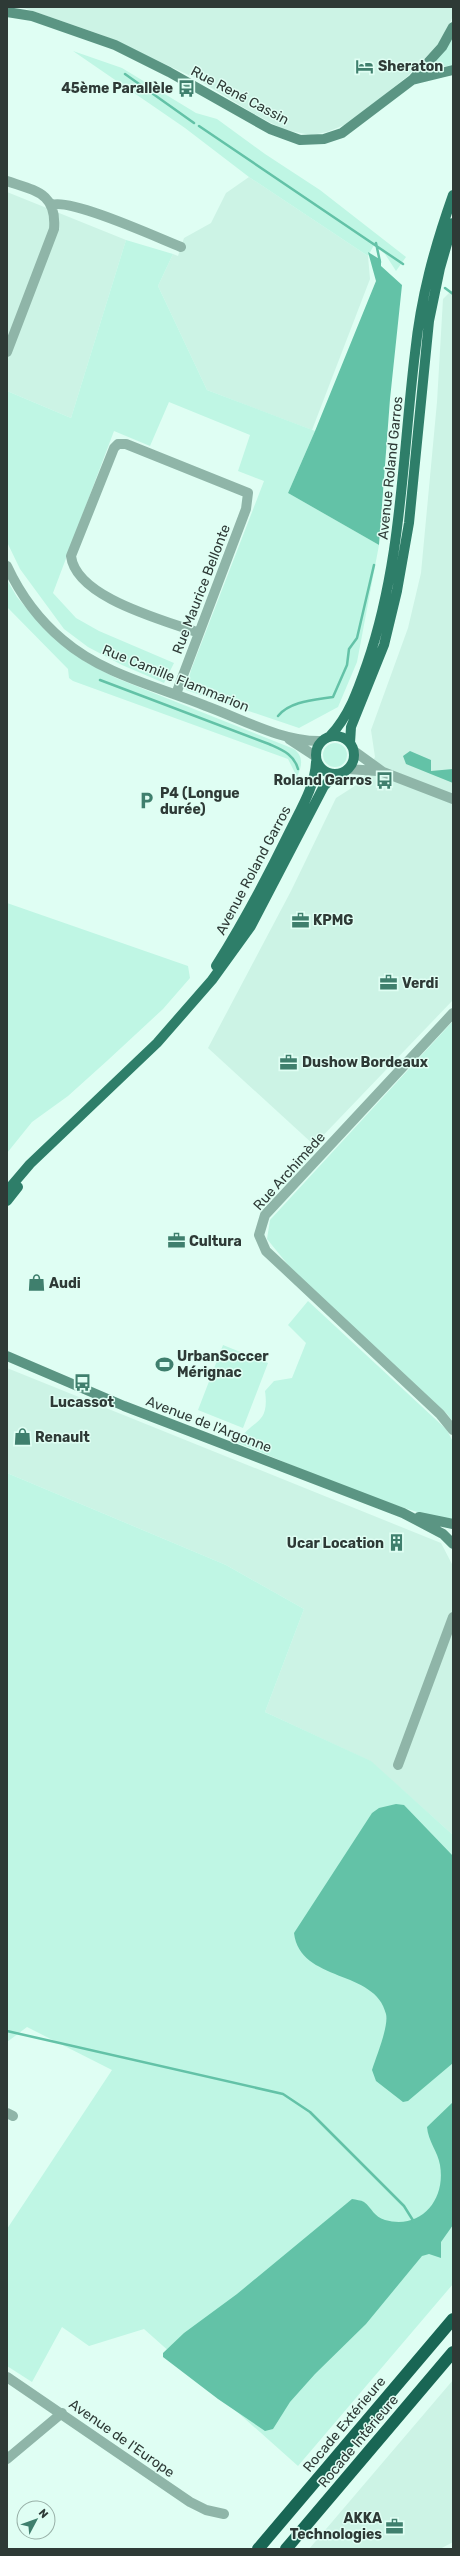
<svg xmlns="http://www.w3.org/2000/svg" width="460" height="2556" font-family="Rubik,sans-serif">
<rect width="100%" height="100%" fill="#dffef3"/>
<path fill="#ccf3e5" d="M21 7H453V16L442 40 408 76 349 123 327 132 311 135 285 130 256 115 195 78 102 35Z
M249 177 368 256 370 279 312 430 207 390 158 286 173 254 178 256 184 238 211 223 226 193Z
M7 192 126 240 71 418 7 391Z
M453 289V1000L314 1145 208 1048 291 891 336 798 361 782 375 757 371 730 408 628 421 573 437 402 443 299Z
M7 1368 441 1543 453 1566V1835L370 1761 265 1712 304 1609 226 1565 7 1473Z
M453 2380V2542L440 2549H309Z"/>
<path fill="#bff6e4" d="M453 34V65L429 69 428 67Z
M73 51 122 68 196 113 217 119 265 154 320 190 406 257 396 271 385 254 374 245 368 256 249 177 185 128Z
M126 240 173 254 158 286 207 390 315 431 288 493 379 545 357 662 338 707 299 728 186 690 191 670 264 481 238 471 250 435 169 402 150 446 114 431 53 593 76 618 99 631 174 663 164 683 122 665 88 647 64 629 20 569 7 542V391L71 418Z
M7 580 17 597 44 629 84 661 116 678 294 749C304 757 302 766 297 777L288 759 73 681 69 678 68 669 7 607Z
M323 755a12 12 0 1 1 24 0a12 12 0 1 1-24 0Z
M7 903 188 966 190 978 163 1009 108 1060 68 1096 32 1122 7 1153Z
M453 1021V1422L448 1415 293 1271 267 1239 270 1220Z
M308 1301 447 1430 453 1442V1521C379 1505 308 1471 238 1443 251 1418 270 1427 265 1391L274 1381 292 1378 306 1343 288 1325Z
M223 1345 268 1363 243 1428 198 1410Z
M7 1473 226 1565 304 1609 265 1712 371 1761 453 1835V2284L298 2466 144 2329 89 2346 62 2327 32 2382 7 2366V2229L112 2070 27 2027 7 2042Z"/>
<path fill="#63c2a7" d="M368 252 381 260V266L402 285 390 399 379 545 288 493 315 431 376 281Z
M410 751 431 760V771L453 769V783L406 764 403 756Z
M396 1804 404 1805 453 1856V2063L408 2101 403 2102 376 2081 372 2070C376 2057 389 2026 386 2014 376 1969 300 1983 294 1933L372 1813 379 1808Z
M453 2102V2225L441 2242V2258L429 2254 422 2256 366 2324 315 2374 290 2402 273 2429 265 2431 218 2399 163 2357V2353L184 2333 237 2294 352 2199C356 2200 361 2200 364 2202 372 2208 374 2217 385 2220 421 2230 446 2200 440 2165 438 2152 428 2141 427 2127Z"/>
<g fill="none" stroke-linecap="round" stroke-linejoin="round">
<path stroke="#63c2a7" stroke-width="2.5" d="M125 74 194 123
M199 126 403 264
M376 243 380 262
M445 288 453 294
M100 680 269 744C282 750 294 754 298 769
M278 716C290 701 315 700 333 697L347 665 349 649 357 638 374 565
M7 2031 283 2094 310 2112 404 2206 414 2222"/>
<path stroke="#8fb5a8" stroke-width="10" d="M7 181C36 191 57 193 54 229L7 352
M52 205C71 198 158 238 181 247
M7 566C20 594 39 620 63 640 102 674 159 687 206 706 242 719 282 742 321 741
M176 694 246 509 248 493 126 444H118L114 448 71 556C76 598 164 620 199 633
M289 739 315 756
M354 751 383 772 453 799
M348 769 377 771
M453 1013 265 1215 259 1235 266 1251 440 1414 453 1430
M398 1765 453 1617
M7 2113 13 2116
M7 2377 190 2502 206 2510 224 2514
M7 2459 62 2413"/>
<path stroke="#5b9583" stroke-width="10" d="M7 12 32 16 115 45 169 72 270 129 300 140 324 139 342 133 412 80 453 70
M413 79 442 47 453 27
M7 1356 124 1406 403 1513 443 1534 453 1544
M419 1517 453 1524"/>
<path stroke="#2e7e69" stroke-width="10" d="M316 755a19 19 0 1 1 38 0a19 19 0 1 1-38 0Z
M330 736C349 716 358 690 367 664 402 562 402 459 415 353 421 296 434 249 453 195
M350 743 351 727 384 645 397 591 409 523 429 321 440 268 453 223
M216 966C243 923 267 878 289 833 300 810 315 787 316 762
M7 1191 30 1164 157 1043 212 980 251 926 324 786 335 775
M7 1201 18 1187"/>
<path stroke="#196654" stroke-width="12" d="M258 2549 453 2319
M286 2549 453 2352"/>
</g>
<defs>
<symbol id="hotel-bare" viewBox="-9 -9 18 18"><path d="M-6-4.5h1.5V1H6V5H4.5V3h-9V5H-6ZM-4 0a1.8 1.8 0 1 1 3.6 0ZM.5 0V-2.5h3Q6-2.5 6 0Z" fill="#3f7f6d" stroke="#dffef3" stroke-width="2.5" paint-order="stroke"/></symbol>
<symbol id="bus-bare" viewBox="-9 -9 18 18"><path d="M-5-6H5V4H4V6H2V4H-2V6H-4V4H-5ZM-3.5-4V0h7V-4ZM-3.5 1.2v1.5H-2V1.2ZM2 1.2v1.5H3.5V1.2Z" fill="#3f7f6d" stroke="#dffef3" stroke-width="2.5" paint-order="stroke"/></symbol>
<symbol id="parking-bare" viewBox="-9 -9 18 18"><path d="M-3.5-5.5H1a3.5 3.5 0 0 1 0 7H-1V5.5H-3.5ZM-1-3.4V-.6H.8a1.4 1.4 0 0 0 0-2.8Z" fill="#3f7f6d" stroke="#dffef3" stroke-width="2.5" paint-order="stroke"/></symbol>
<symbol id="office-bare" viewBox="-9 -9 18 18"><path d="M-6-3h4V-5.5h4V-3h4V5H-6ZM-1-4.5V-3h2v-1.5ZM-6 0V1H6V0Z" fill="#3f7f6d" stroke="#dffef3" stroke-width="2.5" paint-order="stroke"/></symbol>
<symbol id="shop-bare" viewBox="-9 -9 18 18"><path d="M-5-2.5h2.3a2.7 3.5 0 0 1 5.4 0H5L5.5 6h-11ZM-1.5-2.5h3a1.5 2.3 0 0 0-3 0Z" fill="#3f7f6d" stroke="#dffef3" stroke-width="2.5" paint-order="stroke"/></symbol>
<symbol id="stadium-bare" viewBox="-9 -9 18 18"><path d="M0-5a6.5 5 0 1 0 0 10a6.5 5 0 1 0 0-10ZM-3.5-1.8h7v3.6h-7Z" fill="#3f7f6d" stroke="#dffef3" stroke-width="2.5" paint-order="stroke"/></symbol>
<symbol id="building-bare" viewBox="-9 -9 18 18"><path d="M-4-6H4V6H1V3H-1V6H-4ZM-2.5-4.3h1.7v1.8h-1.7ZM.8-4.3h1.7v1.8H.8ZM-2.5-1h1.7V.8h-1.7ZM.8-1h1.7V.8H.8Z" fill="#3f7f6d" stroke="#dffef3" stroke-width="2.5" paint-order="stroke"/></symbol>
</defs>
<g fill-rule="evenodd">
<use href="#hotel-bare" x="352" y="54" width="25" height="25"/>
<use href="#bus-bare" x="174" y="76" width="25" height="25"/>
<use href="#bus-bare" x="372" y="768" width="25" height="25"/>
<use href="#parking-bare" x="134" y="788" width="25" height="25"/>
<use href="#office-bare" x="288" y="908" width="25" height="25"/>
<use href="#office-bare" x="376" y="970" width="25" height="25"/>
<use href="#office-bare" x="276" y="1050" width="25" height="25"/>
<use href="#office-bare" x="164" y="1228" width="25" height="25"/>
<use href="#shop-bare" x="24" y="1270" width="25" height="25"/>
<use href="#stadium-bare" x="152" y="1352" width="25" height="25"/>
<use href="#bus-bare" x="70" y="1370" width="25" height="25"/>
<use href="#shop-bare" x="10" y="1424" width="25" height="25"/>
<use href="#building-bare" x="384" y="1530" width="25" height="25"/>
<use href="#office-bare" x="382" y="2514" width="25" height="25"/>
</g>
<g text-anchor="middle" stroke-width="3" stroke-linejoin="round" paint-order="stroke">
<g font-size="14" font-weight="bold" fill="#2e3a36" stroke="#dffef3" text-anchor="start">
<text x="378" y="71">Sheraton</text>
<text x="173" y="93" text-anchor="end">45ème Parallèle</text>
<text x="372" y="785" text-anchor="end">Roland Garros</text>
<text x="160" y="798">P4 (Longue<tspan x="160" dy="16">durée)</tspan></text>
<text x="313" y="925">KPMG</text>
<text x="402" y="988">Verdi</text>
<text x="302" y="1067">Dushow Bordeaux</text>
<text x="189" y="1246">Cultura</text>
<text x="49" y="1288">Audi</text>
<text x="177" y="1361">UrbanSoccer<tspan x="177" dy="16">Mérignac</tspan></text>
<text x="82" y="1407" text-anchor="middle">Lucassot</text>
<text x="35" y="1442">Renault</text>
<text x="384" y="1548" text-anchor="end">Ucar Location</text>
<text x="382" y="2523" text-anchor="end">AKKA<tspan x="382" dy="16">Technologies</tspan></text>
</g>
<g font-size="14" fill="#2e3a36" stroke="#dffef3">
<text transform="translate(240 95) rotate(28)" y="5">Rue René Cassin</text>
<text transform="translate(390 468) rotate(-84)" y="5">Avenue Roland Garros</text>
<text transform="translate(201 589) rotate(-69)" y="5">Rue Maurice Bellonte</text>
<text transform="translate(176 678) rotate(22)" y="5">Rue Camille Flammarion</text>
<text transform="translate(253 870) rotate(-62)" y="5">Avenue Roland Garros</text>
<text transform="translate(289 1171) rotate(-48)" y="5">Rue Archimède</text>
<text transform="translate(209 1424) rotate(21)" y="5">Avenue de l'Argonne</text>
<text transform="translate(344 2424) rotate(-50)" y="5">Rocade Extérieure</text>
<text transform="translate(122 2438) rotate(35)" y="5">Avenue de l'Europe</text>
<text transform="translate(358 2441) rotate(-50)" y="5">Rocade Intérieure</text>
</g>
</g>
<rect width="460" height="2556" fill="none" stroke="#2e3a36" stroke-width="16"/>
<g transform="translate(36 2520) rotate(49)"><circle r="19" fill="#dffef3" stroke="#98b0a7"/>
<path d="M0-3L7 15L0 10L-7 15Z" fill="#3f7f6d"/>
<text y="-6" font-size="11" font-weight="bold" text-anchor="middle" fill="#2e3a36">N</text>
</g>
</svg>
